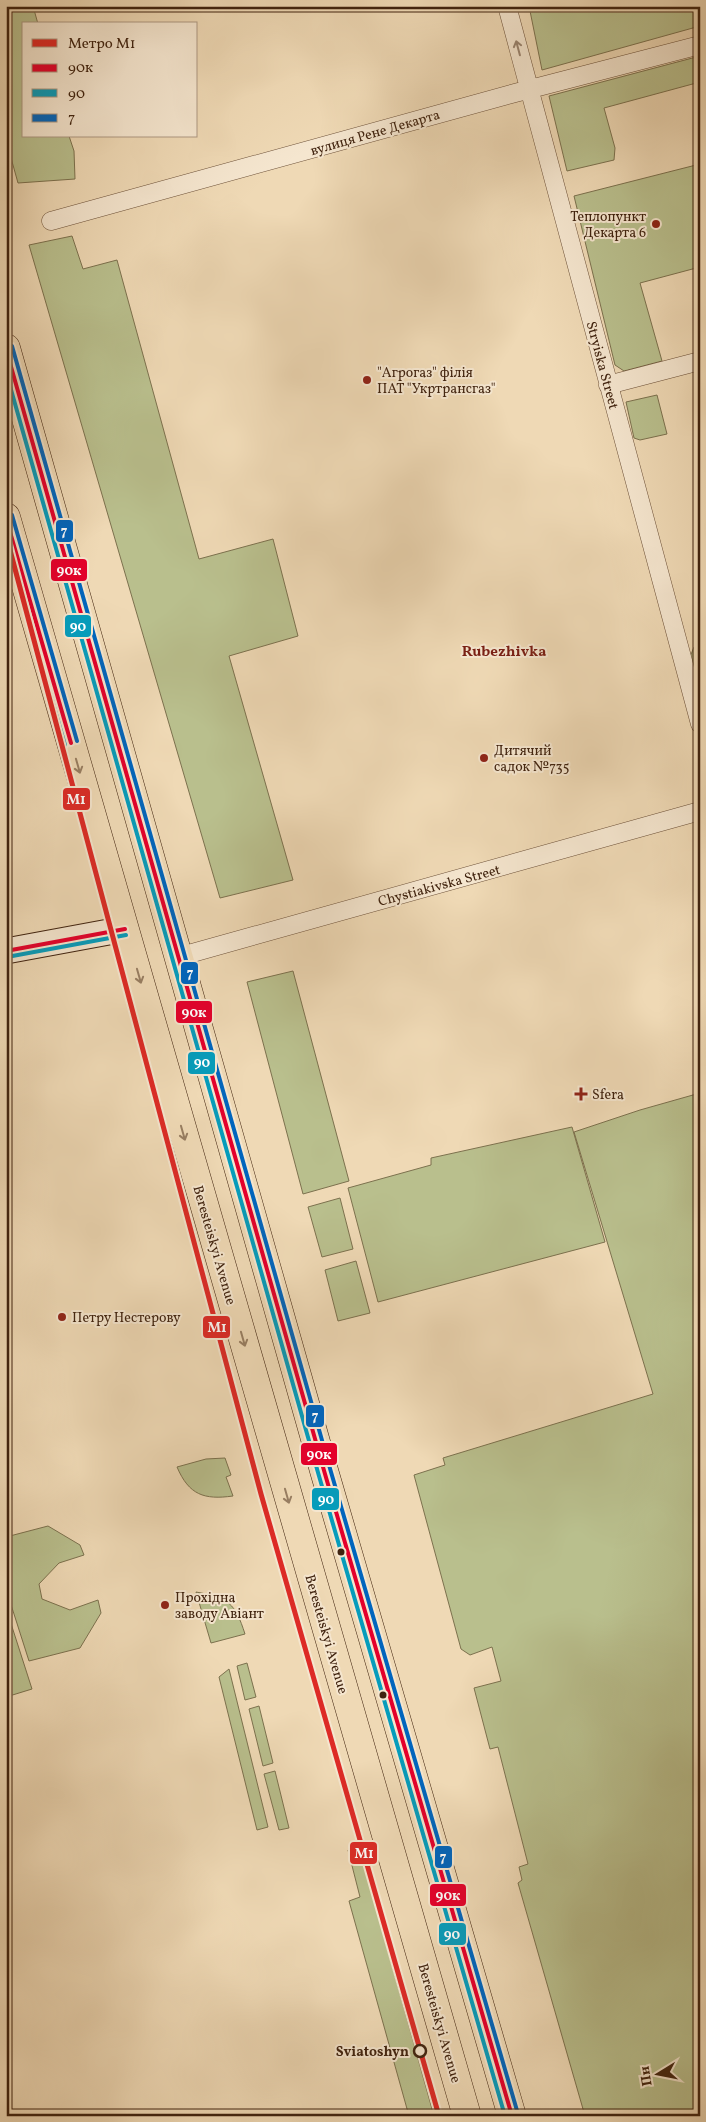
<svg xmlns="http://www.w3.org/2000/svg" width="706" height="2122" font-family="Vollkorn,serif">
<rect width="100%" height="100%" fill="#efd9b5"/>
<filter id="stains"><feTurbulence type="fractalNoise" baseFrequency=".004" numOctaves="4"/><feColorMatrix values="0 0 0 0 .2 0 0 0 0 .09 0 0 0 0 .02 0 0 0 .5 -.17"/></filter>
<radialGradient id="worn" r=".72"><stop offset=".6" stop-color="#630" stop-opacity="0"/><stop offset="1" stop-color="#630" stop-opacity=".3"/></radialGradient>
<path fill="#b9bf8d" stroke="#7c714e" d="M6 6H33L38 24H24V136H69L74 151 75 179 18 183 6 140Z
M529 6H700V26L542 70Z
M700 56V82L604 108 615 148 614 160 567 171 549 96Z
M700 164V267L640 283 662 361 624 371 615 365 574 196Z
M72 236 83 269 117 260 199 559 273 539 298 636 229 656 293 880 220 898 29 245Z
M657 395 667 434 640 440 634 438 626 402Z
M700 646V690L690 657 694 647Z
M293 971 349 1181 303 1194 247 982Z
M700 1093V2116H585L518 1883 522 1880 519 1867 528 1864 498 1747 490 1749 474 1688 501 1681 492 1647 470 1655 461 1649 414 1475 445 1465 443 1458 653 1394 574 1132 640 1110Z
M572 1127 605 1242 378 1302 348 1188 431 1165V1158Z
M340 1198 353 1249 322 1257 308 1207Z
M356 1261 370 1313 338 1321 325 1270Z
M225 1458 231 1475 226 1477 233 1496C204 1500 189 1495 177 1467L206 1459Z
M48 1526 80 1545 84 1555 59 1563 39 1584 42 1599 70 1610 98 1600 101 1613 80 1648 29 1661 6 1589V1537Z
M196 1592C229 1598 235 1603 245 1634L211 1643Z
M6 1608 32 1689 6 1697Z
M247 1663 256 1697 245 1700 237 1666Z
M229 1669 268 1827 257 1830 219 1677Z
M259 1706 273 1763 263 1766 249 1709Z
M275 1771 289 1828 279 1830 264 1774Z
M359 1846 434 2116H409L349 1901 360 1897 348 1850Z"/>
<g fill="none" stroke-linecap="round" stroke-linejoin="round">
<defs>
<path id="street" d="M507 6 700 724
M51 221 515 93 700 45
M608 385 700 361
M178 957 700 811"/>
<path id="secondary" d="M6 951 125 929"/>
<path id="primary" d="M6 348 325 1474 512 2116
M6 517 467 2116"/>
</defs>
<use href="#street" stroke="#6c5038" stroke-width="19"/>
<use href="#secondary" stroke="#40230f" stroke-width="27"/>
<use href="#primary" stroke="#40230f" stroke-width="29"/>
<use href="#street" stroke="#f5e6cf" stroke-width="18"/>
<use href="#secondary" stroke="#f5e6cf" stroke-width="25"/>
<use href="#primary" stroke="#efd9b5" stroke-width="28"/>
<defs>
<path id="bus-1" d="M6 349 325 1474 512 2116
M6 518 71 743
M6 951 125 929"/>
<path id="bus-2" d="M6 372 319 1476 505 2116
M6 540 65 745
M7 957 126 935"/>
<path id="bus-3" d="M12 346 331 1472 518 2114
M12 515 77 741"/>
</defs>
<use href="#bus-1" stroke="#f5e6cf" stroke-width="8"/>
<use href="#bus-2" stroke="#f5e6cf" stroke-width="8"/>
<use href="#bus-3" stroke="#f5e6cf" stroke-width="8"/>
<use href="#bus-1" stroke="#e4002b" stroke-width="4"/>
<use href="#bus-2" stroke="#069cbb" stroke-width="4"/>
<use href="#bus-3" stroke="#0065bd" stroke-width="4"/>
<defs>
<path id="metro-1" d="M6 535 261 1494 439 2116"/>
</defs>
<use href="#metro-1" stroke="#f5e6cf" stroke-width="9"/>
<use href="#metro-1" stroke="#dd2a26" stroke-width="5"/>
</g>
<defs><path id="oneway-shaft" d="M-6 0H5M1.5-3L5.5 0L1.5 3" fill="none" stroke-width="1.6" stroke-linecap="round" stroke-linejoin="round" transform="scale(1.25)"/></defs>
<use stroke="#9a846f" href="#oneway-shaft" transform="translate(518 48) rotate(-105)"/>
<g stroke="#987e62">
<use href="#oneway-shaft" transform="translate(78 766) rotate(74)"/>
<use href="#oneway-shaft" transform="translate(139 976) rotate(74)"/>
<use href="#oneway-shaft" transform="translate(183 1133) rotate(74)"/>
<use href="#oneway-shaft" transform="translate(243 1339) rotate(74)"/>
<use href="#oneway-shaft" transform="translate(287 1496) rotate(74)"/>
</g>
<g fill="#8f2418" stroke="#f5e6cf" stroke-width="2">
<circle cx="656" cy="224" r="5"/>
<circle cx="367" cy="380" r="5"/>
<circle cx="484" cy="758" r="5"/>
<path d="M578.5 1086.5h5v5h5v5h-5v5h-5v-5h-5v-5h5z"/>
<circle cx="62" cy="1317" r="5"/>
<circle cx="165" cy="1605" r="5"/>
</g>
<g fill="#40230f" stroke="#f5e6cf" stroke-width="2">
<circle cx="341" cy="1552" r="4.5"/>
<circle cx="383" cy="1695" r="4.5"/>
</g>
<circle fill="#f5e6cf" stroke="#40230f" stroke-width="2.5" cx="420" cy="2051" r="6"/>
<g text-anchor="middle" stroke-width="4" stroke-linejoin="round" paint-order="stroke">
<g font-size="14" fill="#40230f" stroke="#f5e6cf">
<text transform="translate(375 132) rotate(-16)" y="5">вулиця Рене Декарта</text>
<text transform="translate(603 365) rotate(75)" y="5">Stryiska Street</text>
<text transform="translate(439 885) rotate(-15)" y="5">Chystiakivska Street</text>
<text transform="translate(215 1245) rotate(74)" y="5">Beresteiskyi Avenue</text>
<text transform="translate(327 1634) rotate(74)" y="5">Beresteiskyi Avenue</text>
<text transform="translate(440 2023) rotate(74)" y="5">Beresteiskyi Avenue</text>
</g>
<g font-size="14" fill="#40230f" stroke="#f5e6cf" text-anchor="start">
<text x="646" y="221" text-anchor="end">Теплопункт<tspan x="646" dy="16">Декарта 6</tspan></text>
<text x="377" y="377">"Агрогаз" філія<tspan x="377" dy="16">ПАТ "Укртрансгаз"</tspan></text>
<text x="494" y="755">Дитячий<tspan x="494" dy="16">садок №735</tspan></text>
<text x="592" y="1099">Sfera</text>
<text x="72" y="1322">Петру Нестерову</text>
<text x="175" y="1602">Прохідна<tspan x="175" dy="16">заводу Авіант</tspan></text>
</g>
<g font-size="14" font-weight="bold" fill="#40230f" stroke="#f5e6cf" text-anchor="end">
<text x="409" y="2056">Sviatoshyn</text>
</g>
<g font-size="15" font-weight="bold" fill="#7a1f14" stroke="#f5e6cf">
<text x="504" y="656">Rubezhivka</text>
</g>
</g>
<g stroke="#f5e6cf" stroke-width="2">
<rect x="55" y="519" width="19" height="24" rx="5" fill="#0065bd"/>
<rect x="50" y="558" width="38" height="24" rx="5" fill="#e4002b"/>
<rect x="64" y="614" width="28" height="24" rx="5" fill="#069cbb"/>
<rect x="62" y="787" width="29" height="24" rx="5" fill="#dd2a26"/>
<rect x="180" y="961" width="19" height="24" rx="5" fill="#0065bd"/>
<rect x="175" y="1000" width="38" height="24" rx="5" fill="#e4002b"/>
<rect x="187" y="1051" width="29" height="24" rx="5" fill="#069cbb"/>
<rect x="202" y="1315" width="29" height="24" rx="5" fill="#dd2a26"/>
<rect x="305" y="1404" width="20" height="24" rx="5" fill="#0065bd"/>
<rect x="300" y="1442" width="38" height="24" rx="5" fill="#e4002b"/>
<rect x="311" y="1487" width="29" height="24" rx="5" fill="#069cbb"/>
<rect x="349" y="1841" width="29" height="24" rx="5" fill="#dd2a26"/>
<rect x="434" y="1845" width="19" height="24" rx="5" fill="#0065bd"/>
<rect x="429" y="1883" width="38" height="24" rx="5" fill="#e4002b"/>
<rect x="438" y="1922" width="29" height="24" rx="5" fill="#069cbb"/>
</g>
<g font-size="14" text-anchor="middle" font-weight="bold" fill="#fff">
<text x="64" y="536">7</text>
<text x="69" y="575">90к</text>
<text x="78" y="631">90</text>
<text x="76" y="804">M1</text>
<text x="190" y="978">7</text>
<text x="194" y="1017">90к</text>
<text x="202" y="1067">90</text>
<text x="217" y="1332">M1</text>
<text x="315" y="1421">7</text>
<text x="319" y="1459">90к</text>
<text x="326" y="1504">90</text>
<text x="364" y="1858">M1</text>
<text x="443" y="1862">7</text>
<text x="448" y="1900">90к</text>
<text x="452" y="1939">90</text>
</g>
<rect width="706" height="2122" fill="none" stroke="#efd9b5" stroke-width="25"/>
<rect x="8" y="8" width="691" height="2107" fill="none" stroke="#40230f" stroke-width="2.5"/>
<rect x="12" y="12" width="681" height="2097" fill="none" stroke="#40230f"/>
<rect x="22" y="22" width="175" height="115" fill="#f5e6cf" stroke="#ad9882"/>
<rect x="32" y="39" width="25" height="8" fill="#dd2a26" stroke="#ad9882"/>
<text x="68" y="48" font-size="15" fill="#40230f">Метро M1</text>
<rect x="32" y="64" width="25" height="8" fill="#e4002b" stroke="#ad9882"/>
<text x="68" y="72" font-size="15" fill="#40230f">90к</text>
<rect x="32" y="89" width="25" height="8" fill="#069cbb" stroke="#ad9882"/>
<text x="68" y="98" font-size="15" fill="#40230f">90</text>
<rect x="32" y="114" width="25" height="8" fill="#0065bd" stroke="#ad9882"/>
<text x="68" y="122" font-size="15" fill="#40230f">7</text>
<g transform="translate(658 2074) rotate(260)" stroke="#f5e6cf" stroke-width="4" paint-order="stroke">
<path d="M0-4L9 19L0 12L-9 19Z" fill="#40230f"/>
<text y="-8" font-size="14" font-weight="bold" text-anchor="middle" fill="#40230f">Пн</text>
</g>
<rect width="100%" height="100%" filter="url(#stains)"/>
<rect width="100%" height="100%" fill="url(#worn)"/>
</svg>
